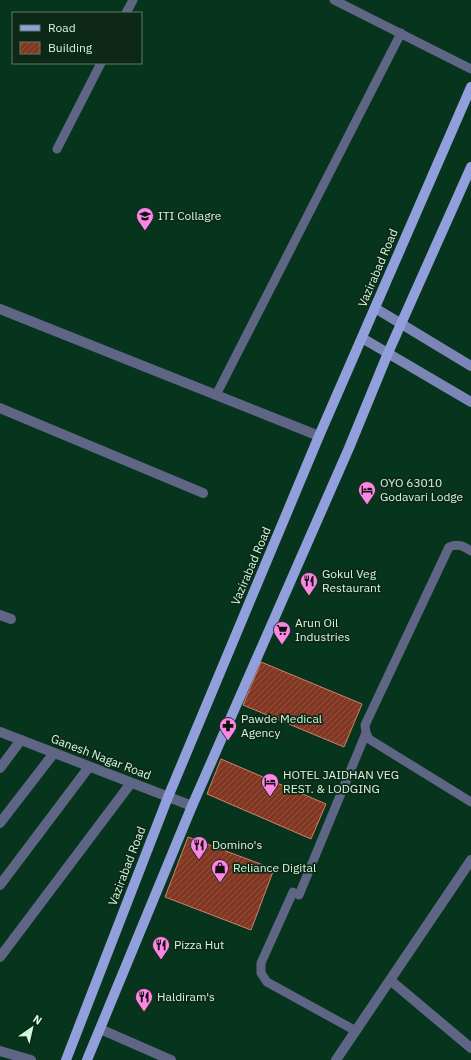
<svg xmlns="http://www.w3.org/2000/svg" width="471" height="1060" font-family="'IBM Plex Sans',sans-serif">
<defs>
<pattern id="building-hatch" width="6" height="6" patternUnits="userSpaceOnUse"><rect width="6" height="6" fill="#823723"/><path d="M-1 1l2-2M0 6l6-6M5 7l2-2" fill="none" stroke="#935542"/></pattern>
</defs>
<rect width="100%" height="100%" fill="#06341c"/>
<path fill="url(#building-hatch)" stroke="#d3806a" d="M261 662 362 704 344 747 243 705Z
M221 759 326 804 311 839 207 794Z
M188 837 274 869 251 930 165 897Z"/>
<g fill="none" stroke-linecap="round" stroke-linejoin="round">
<path stroke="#5f6584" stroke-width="9" d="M334 0 471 69
M126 13 133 0
M57 149 101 63
M216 395 401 33
M471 551C463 546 458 543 449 547L365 725 366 733 369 739 471 802
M293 892 261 963V973L267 982 356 1031
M299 895 366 733"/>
<path stroke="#5f6584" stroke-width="10" d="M0 309 319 436
M0 408 203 493
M0 615 11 619
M0 768 21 740
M0 823 54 753
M0 885 89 767
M0 957 131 783
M390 980 471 1048
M100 1029 171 1060
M0 1051 31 1060
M336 1060 471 860"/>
<path stroke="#5f6584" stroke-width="10" d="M0 732 192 806"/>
<path stroke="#7c86b6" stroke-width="10" d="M375 308 471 366
M362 338 471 402"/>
<path stroke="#929fdd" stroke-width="10" d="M66 1060 168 797 319 436 471 87
M87 1060 192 806 349 448 388 353 471 167"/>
</g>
<defs>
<symbol id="university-pin" viewBox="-11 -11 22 30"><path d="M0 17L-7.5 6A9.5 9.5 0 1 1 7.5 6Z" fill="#fc86e4" stroke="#0e2818"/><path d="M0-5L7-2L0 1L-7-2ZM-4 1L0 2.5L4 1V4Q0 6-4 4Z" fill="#111"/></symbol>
<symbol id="hotel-pin" viewBox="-11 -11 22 30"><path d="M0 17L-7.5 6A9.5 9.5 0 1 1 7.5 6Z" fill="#fc86e4" stroke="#0e2818"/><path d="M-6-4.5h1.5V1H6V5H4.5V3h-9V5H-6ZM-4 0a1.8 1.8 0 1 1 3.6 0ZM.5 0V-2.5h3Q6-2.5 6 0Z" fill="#111"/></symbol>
<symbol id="restaurant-pin" viewBox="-11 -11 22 30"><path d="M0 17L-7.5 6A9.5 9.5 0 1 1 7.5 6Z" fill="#fc86e4" stroke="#0e2818"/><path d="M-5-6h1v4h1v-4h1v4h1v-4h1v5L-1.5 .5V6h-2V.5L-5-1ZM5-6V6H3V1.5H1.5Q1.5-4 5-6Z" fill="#111"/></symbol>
<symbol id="supermarket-pin" viewBox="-11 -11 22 30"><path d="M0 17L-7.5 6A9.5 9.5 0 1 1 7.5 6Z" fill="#fc86e4" stroke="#0e2818"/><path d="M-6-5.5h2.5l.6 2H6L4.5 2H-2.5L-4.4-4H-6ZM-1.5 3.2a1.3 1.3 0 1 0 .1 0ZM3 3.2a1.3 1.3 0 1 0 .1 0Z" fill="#111"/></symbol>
<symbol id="pharmacy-pin" viewBox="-11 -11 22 30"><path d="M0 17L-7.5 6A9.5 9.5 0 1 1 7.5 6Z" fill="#fc86e4" stroke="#0e2818"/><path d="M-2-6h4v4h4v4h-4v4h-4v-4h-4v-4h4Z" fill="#111"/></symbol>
<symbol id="shop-pin" viewBox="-11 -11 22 30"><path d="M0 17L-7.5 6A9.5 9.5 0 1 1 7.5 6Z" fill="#fc86e4" stroke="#0e2818"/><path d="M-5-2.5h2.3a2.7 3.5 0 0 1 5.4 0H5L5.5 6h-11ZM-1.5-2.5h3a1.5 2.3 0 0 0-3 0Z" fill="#111"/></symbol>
</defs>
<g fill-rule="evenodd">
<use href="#university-pin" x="135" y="206" width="20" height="27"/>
<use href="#hotel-pin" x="357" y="480" width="20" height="27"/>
<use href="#restaurant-pin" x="299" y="571" width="20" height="27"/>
<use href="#supermarket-pin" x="272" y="620" width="20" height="27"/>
<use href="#pharmacy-pin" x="218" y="716" width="20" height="27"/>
<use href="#hotel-pin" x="260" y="772" width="20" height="27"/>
<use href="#restaurant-pin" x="189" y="835" width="20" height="27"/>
<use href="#shop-pin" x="210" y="858" width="20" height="27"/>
<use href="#restaurant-pin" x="151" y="935" width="20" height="27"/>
<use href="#restaurant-pin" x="134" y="987" width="20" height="27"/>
</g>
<g text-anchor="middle" stroke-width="3.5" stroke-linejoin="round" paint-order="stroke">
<g font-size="12" fill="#d2f9de" stroke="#0e2818" text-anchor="start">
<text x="158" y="220">ITI Collagre</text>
<text x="380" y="487">OYO 63010<tspan x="380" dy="14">Godavari Lodge</tspan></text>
<text x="322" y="578">Gokul Veg<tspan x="322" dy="14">Restaurant</tspan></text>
<text x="295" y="627">Arun Oil<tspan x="295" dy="14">Industries</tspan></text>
<text x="241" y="723">Pawde Medical<tspan x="241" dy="14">Agency</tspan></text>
<text x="283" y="779">HOTEL JAIDHAN VEG<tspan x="283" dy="14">REST. &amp; LODGING</tspan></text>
<text x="212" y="849">Domino's</text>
<text x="233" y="872">Reliance Digital</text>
<text x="174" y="949">Pizza Hut</text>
<text x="157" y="1001">Haldiram's</text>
</g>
<g font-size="12" fill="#d2f9de" stroke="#0e2818">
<text transform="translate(378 268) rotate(-67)" y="4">Vazirabad Road</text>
<text transform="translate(251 566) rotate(-67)" y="4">Vazirabad Road</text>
<text transform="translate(101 757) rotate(21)" y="4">Ganesh Nagar Road</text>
<text transform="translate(127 866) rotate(-69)" y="4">Vazirabad Road</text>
</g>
</g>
<rect x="12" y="12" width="130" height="52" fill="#0e2818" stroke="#5c7c67"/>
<rect x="20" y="25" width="20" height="6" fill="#929fdd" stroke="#5c7c67"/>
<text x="48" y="32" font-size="12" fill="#d2f9de">Road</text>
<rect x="20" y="42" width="20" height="12" fill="url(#building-hatch)" stroke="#5c7c67"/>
<text x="48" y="52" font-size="12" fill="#d2f9de">Building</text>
<g transform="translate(32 1028) rotate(34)" stroke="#0e2818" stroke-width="3" paint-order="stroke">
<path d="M0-3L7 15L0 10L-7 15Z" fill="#d2f9de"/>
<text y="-6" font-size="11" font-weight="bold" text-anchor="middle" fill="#d2f9de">N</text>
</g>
</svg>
